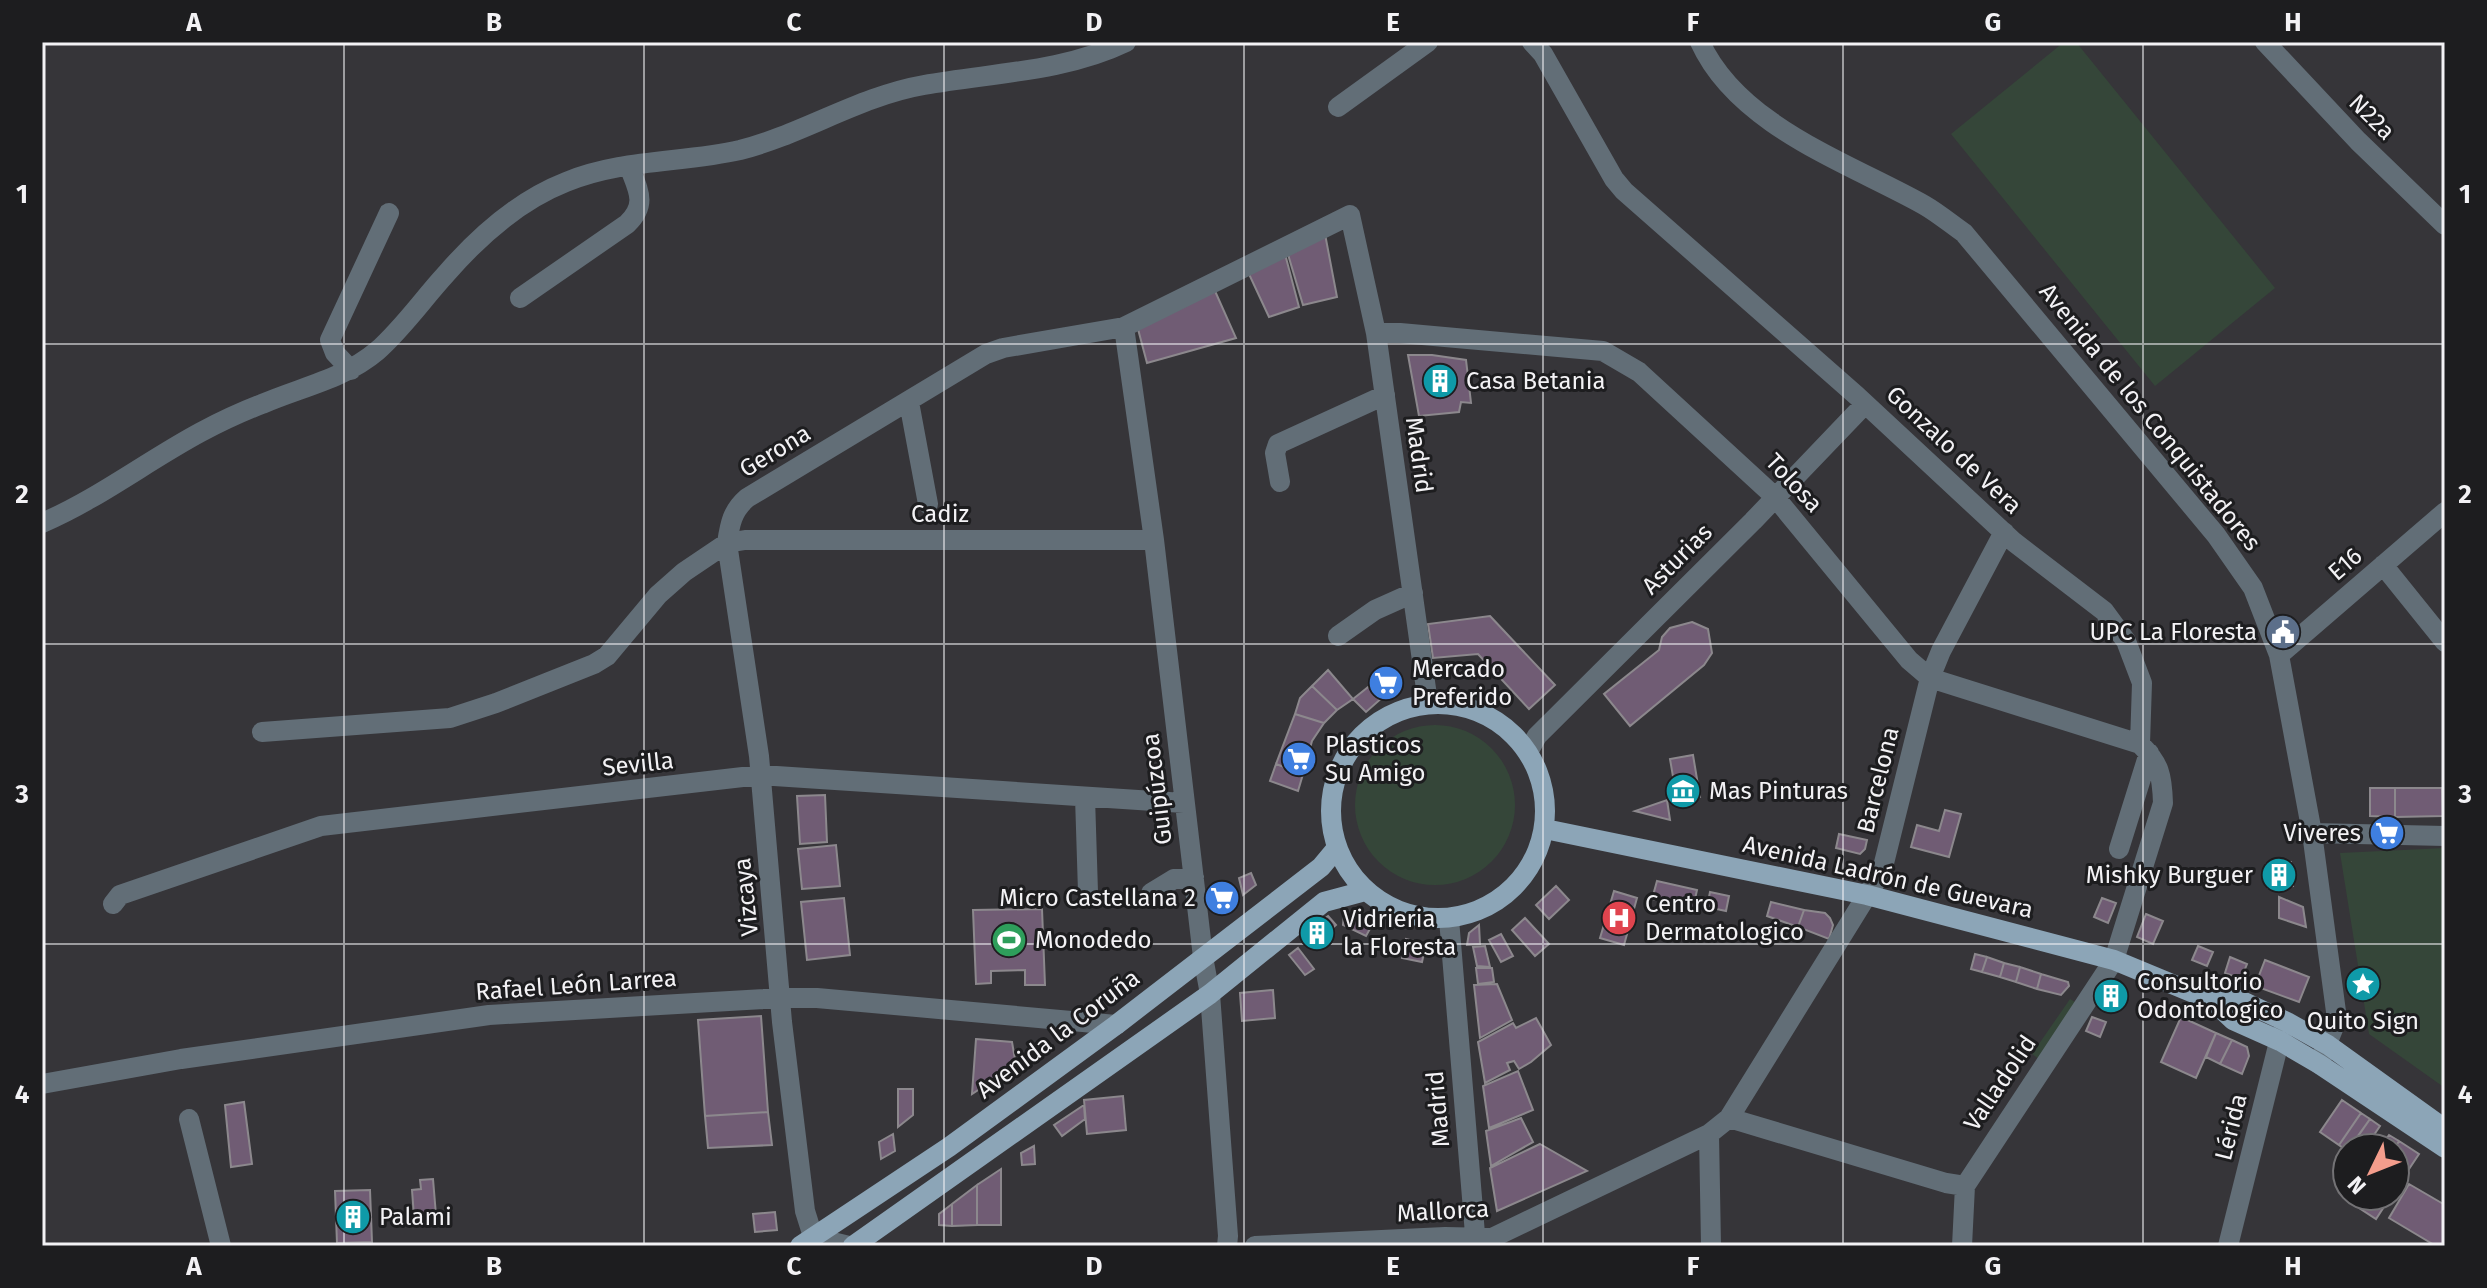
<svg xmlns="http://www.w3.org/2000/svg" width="2487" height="1288" font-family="'Fira Sans',sans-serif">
<rect width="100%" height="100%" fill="#363539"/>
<path fill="#354639" d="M2064 42H2076L2275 288 2155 386 1951 134Z
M1355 805a80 80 0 1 1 160 0a80 80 0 1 1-160 0Z
M2445 848V1088L2369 1034 2340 853Z
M2070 999 2078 1004 2039 1059 2032 1054Z"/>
<path fill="#705c74" stroke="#8c888d" stroke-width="2" d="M1325 234 1337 297 1303 305 1287 251Z
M1285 254 1299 307 1269 317 1248 272Z
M1215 291 1236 338 1147 363 1138 329Z
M1408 355H1432L1466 360 1471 403 1461 402 1459 412 1419 416Z
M1490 616 1555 685 1529 709 1478 654 1433 658 1428 624Z
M1692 622 1708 629 1712 653 1704 665 1630 726 1604 694 1659 650 1662 637 1670 628Z
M1389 669 1400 682 1383 697 1372 684Z
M1328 670 1353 699 1337 710 1312 686Z
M1372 684 1383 697 1366 712 1353 699Z
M1312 686 1337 710 1324 723 1295 714 1300 698Z
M1295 714 1324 723 1312 741 1303 774 1276 764Z
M1693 755 1700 797 1677 800 1670 759Z
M1276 764 1303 774 1298 791 1270 781Z
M2370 788H2395V817L2370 816Z
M2395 788H2442L2443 816 2395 817Z
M825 795 827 842 800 844 797 796Z
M1667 800 1670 820 1635 811Z
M1945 810 1961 814 1949 857 1911 847 1917 825 1939 831Z
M1839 834 1867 840 1865 849 1860 854 1836 848Z
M836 845 840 886 802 889 798 849Z
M2291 862 2293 886 2268 888 2266 864Z
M1251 873 1256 885 1243 895 1239 878Z
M1657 881 1697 890 1693 908 1652 899Z
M1556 886 1569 900 1549 919 1536 905Z
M1227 888 1229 905 1224 909 1217 906 1215 890Z
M1614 891 1637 898 1624 945 1600 938Z
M1710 892 1729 896 1726 911 1707 907Z
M2279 897 2303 907 2306 927 2279 918Z
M844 898 850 955 807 960 801 902Z
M2102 898 2116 903 2108 923 2094 917Z
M1771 902 1804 910 1798 927 1767 916Z
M1042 909 1045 985H1025V970L991 971V983L976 984 973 910Z
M1804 910 1825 913 1830 918 1833 925 1829 939 1798 927Z
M1344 914 1371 927 1366 936 1343 925Z
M2146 914 2163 921 2153 944 2137 937Z
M1328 916 1336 925 1328 932 1320 922Z
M1525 918 1549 944 1535 956 1512 930Z
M1320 922 1328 932 1314 944 1306 934Z
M1479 925 1480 944 1467 945 1469 933Z
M1501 934 1513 956 1501 962 1489 940Z
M1406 939 1426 944 1422 962 1402 958Z
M1485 946 1490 967 1477 966 1473 947Z
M2198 946 2213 952 2207 966 2192 960Z
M1298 948 1314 969 1305 975 1289 955Z
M1975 954 1987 957 1982 972 1971 969Z
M1987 957 2004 963 2000 977 1982 972Z
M2230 957 2247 964 2241 979 2225 973Z
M2265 960 2309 977 2299 1002 2255 986Z
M2004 963 2020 967 2016 982 2000 977Z
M2020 967 2041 974 2037 989 2016 982Z
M1476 968H1492L1494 982 1478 984Z
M2041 974 2068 982 2069 986 2061 995 2037 989Z
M1497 984 1512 1020 1480 1038 1474 985Z
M1273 990 1275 1018 1242 1021 1240 993Z
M2113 990 2119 993 2114 1004 2103 999 2106 992Z
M761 1016 768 1112 705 1116 698 1020Z
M2092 1017 2106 1022 2100 1037 2086 1031Z
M2181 1017 2216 1033 2196 1078 2161 1062Z
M1536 1018 1551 1045 1531 1062 1519 1069 1514 1061 1507 1063 1510 1070 1485 1083 1478 1042 1513 1023 1516 1028Z
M2216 1033 2232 1040 2220 1064 2206 1057Z
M976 1039 1012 1042 1016 1065 972 1094Z
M2232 1040 2247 1047 2249 1056 2242 1074 2220 1064Z
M1518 1071 1533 1110 1489 1128 1483 1086Z
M898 1089H913V1115L898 1127Z
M1123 1096 1126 1130 1087 1134 1084 1100Z
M2342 1100 2361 1113 2339 1145 2320 1132Z
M244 1102 252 1164 231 1167 225 1105Z
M1084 1105 1085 1119 1062 1136 1054 1125Z
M768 1112 772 1145 708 1148 705 1116Z
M2361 1113 2370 1119 2347 1151 2339 1145Z
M1521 1118 1533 1142 1491 1166 1486 1131Z
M2370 1119 2380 1126 2365 1148H2350Z
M893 1134 895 1151 881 1159 879 1142Z
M2389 1135 2399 1141 2395 1148H2380Z
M2399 1141 2419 1154 2395 1190V1148Z
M1540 1144 1587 1171 1497 1211 1490 1168Z
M1034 1146 1035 1164 1022 1165 1021 1153Z
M1001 1169V1225H977V1185Z
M433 1179 436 1215 414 1217 412 1190 421 1189 420 1180Z
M2409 1184 2445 1205V1246H2436L2389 1218Z
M977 1185V1225L952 1226V1204Z
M370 1190 372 1242 337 1243 335 1191Z
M2363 1196H2391L2376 1219 2356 1206Z
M952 1204V1226L939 1225V1214Z
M775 1212 777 1230 755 1232 753 1214Z"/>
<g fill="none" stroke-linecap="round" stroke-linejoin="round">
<path stroke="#626e77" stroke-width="20" d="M1532 42 1543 54 1614 179 1624 191 1857 396 2014 542 2104 611 2126 641 2142 683 2140 744C2160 764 2162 775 2163 803L2114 960 1965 1186 1962 1246
M1700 42C1738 126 1849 163 1924 205 1938 213 1951 224 1964 233L2216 535 2253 588 2279 655 2312 833 2337 1019 2319 1064
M2265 42 2358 141 2445 225
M1338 107 1428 42
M520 298 627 224C648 204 638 190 629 166
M1124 327 1154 540 1203 957 1210 994 1228 1236 1227 1246
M1376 333H1400L1603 351 1639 372 1775 497 1909 660 1930 678 2140 744
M351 370 335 353 330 340 389 213
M909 402 928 504
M1280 482 1275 453 1278 444 1385 395
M42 523C98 499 147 461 201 432 220 422 241 412 262 404 301 387 344 379 377 351 403 328 423 299 446 274 479 236 520 200 566 182 622 159 683 163 740 150 803 134 860 96 924 85 990 73 1064 72 1126 42
M2383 565 2445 642
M1338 636 1375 610 1413 593
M2279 655 2445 512
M262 732 450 718 496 703 594 664 607 656 658 595 684 572 727 543 745 540H1154
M1528 752 1537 736 1753 521 1865 404
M1085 797 1088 892
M2312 833 2445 836
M2119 849 2149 753
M1151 893 1174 879 1194 877
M113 904 120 895 321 826 760 775 1184 803
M1449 919 1476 1246
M42 1084 181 1059 489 1015 780 998H817L1116 1025
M1729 1118 1946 1183 1965 1186
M189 1119 221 1246
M1709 1134 1711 1246
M812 1237 849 1246
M816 1246 805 1211 782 1022 759 756 727 543C730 524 732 511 747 498L986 354 1003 348 1124 327 1350 215 1376 333 1428 703
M1255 1246 1445 1237 1492 1238 1709 1134 1729 1118 1882 871 1930 678 1941 651 2004 532
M2228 1246 2279 1042 2285 1026"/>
<path stroke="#8ca5b7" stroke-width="20" d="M1331 811a107 107 0 1 1 214 0a107 107 0 1 1-214 0Z
M1545 829 1867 895 2114 960 2213 1001 2233 1020 2280 1041 2319 1064 2445 1148
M2213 1001 2240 1000 2287 1022 2328 1045 2445 1129
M800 1246 949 1147 1116 1025 1321 867 1336 849
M853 1246 1210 994 1324 902 1365 891"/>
</g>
<path fill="none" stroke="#f3f2f5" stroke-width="2" stroke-opacity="0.55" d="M344 42V1246M644 42V1246M944 42V1246M1244 42V1246M1543 42V1246M1843 42V1246M2143 42V1246M42 344H2445M42 644H2445M42 944H2445"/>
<defs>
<symbol id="building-disc" viewBox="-11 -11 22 22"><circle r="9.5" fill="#0f9aa8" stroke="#1d1d1f"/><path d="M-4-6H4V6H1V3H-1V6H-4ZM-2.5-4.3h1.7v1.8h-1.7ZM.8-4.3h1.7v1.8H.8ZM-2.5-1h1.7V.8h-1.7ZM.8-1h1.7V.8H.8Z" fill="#fff"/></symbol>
<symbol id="civic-disc" viewBox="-11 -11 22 22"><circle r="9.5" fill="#5c6f8a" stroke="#1d1d1f"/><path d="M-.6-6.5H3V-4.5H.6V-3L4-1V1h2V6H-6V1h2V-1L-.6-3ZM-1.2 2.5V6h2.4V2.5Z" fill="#fff"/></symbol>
<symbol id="supermarket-disc" viewBox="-11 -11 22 22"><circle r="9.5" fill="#3f7fe0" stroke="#1d1d1f"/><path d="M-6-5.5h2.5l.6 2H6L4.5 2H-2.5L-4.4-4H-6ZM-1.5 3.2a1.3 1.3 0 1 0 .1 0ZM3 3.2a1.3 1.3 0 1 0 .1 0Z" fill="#fff"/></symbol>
<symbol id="museum-disc" viewBox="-11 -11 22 22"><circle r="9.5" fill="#0f9aa8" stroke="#1d1d1f"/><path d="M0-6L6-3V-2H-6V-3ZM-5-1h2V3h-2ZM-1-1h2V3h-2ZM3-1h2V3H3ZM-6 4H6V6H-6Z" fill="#fff"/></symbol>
<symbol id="hospital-disc" viewBox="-11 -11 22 22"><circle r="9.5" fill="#e0444e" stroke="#1d1d1f"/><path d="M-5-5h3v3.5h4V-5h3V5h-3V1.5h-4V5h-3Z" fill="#fff"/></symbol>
<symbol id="stadium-disc" viewBox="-11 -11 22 22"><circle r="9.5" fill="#2e9e5b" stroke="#1d1d1f"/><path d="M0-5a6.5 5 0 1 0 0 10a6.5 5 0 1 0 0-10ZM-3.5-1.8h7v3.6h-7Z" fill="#fff"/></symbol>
<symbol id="sight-disc" viewBox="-11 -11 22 22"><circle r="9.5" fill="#0f9aa8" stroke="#1d1d1f"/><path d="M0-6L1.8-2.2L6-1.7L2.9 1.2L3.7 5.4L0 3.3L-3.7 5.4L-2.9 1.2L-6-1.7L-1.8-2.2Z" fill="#fff"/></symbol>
</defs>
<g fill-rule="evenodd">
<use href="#building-disc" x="1420" y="361" width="40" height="40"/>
<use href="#civic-disc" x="2263" y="612" width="40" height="40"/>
<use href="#supermarket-disc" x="1366" y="663" width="40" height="40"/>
<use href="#supermarket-disc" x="1279" y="739" width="40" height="40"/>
<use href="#museum-disc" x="1663" y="771" width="40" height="40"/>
<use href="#supermarket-disc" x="2367" y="813" width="40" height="40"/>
<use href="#building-disc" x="2259" y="855" width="40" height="40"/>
<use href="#supermarket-disc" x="1202" y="878" width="40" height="40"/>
<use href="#hospital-disc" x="1599" y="898" width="40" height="40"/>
<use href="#building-disc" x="1297" y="913" width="40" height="40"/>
<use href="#stadium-disc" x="989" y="920" width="40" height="40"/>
<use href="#sight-disc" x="2343" y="964" width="40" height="40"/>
<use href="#building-disc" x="2091" y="976" width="40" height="40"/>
<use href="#building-disc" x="333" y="1197" width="40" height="40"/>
</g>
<g text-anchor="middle" stroke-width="6" stroke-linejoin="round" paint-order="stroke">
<g font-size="24" fill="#f3f2f5" stroke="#1d1d1f">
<text transform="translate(2372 117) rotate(45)" y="8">N22a</text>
<text transform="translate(2150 417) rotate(51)" y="8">Avenida de los Conquistadores</text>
<text transform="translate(1954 450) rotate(43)" y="8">Gonzalo de Vera</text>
<text transform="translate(775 451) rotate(-31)" y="8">Gerona</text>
<text transform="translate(1419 455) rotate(82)" y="8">Madrid</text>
<text transform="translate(1794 483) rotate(47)" y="8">Tolosa</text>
<text x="940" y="522">Cadiz</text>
<text transform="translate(1677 559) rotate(-45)" y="8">Asturias</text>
<text transform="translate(2345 564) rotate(-41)" y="8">E16</text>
<text transform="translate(638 764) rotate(-6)" y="8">Sevilla</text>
<text transform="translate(1878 780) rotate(-76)" y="8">Barcelona</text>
<text transform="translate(1157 789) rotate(-97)" y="8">Guipúzcoa</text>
<text transform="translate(1888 877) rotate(13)" y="8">Avenida Ladrón de Guevara</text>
<text transform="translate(746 897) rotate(-96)" y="8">Vizcaya</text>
<text transform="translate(576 985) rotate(-4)" y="8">Rafael León Larrea</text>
<text transform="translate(1058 1034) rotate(-37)" y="8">Avenida la Coruña</text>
<text transform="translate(2000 1083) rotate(-56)" y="8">Valladolid</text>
<text transform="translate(1438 1109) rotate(-95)" y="8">Madrid</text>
<text transform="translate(2231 1127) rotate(-76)" y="8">Lérida</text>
<text transform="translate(1443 1211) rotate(-3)" y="8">Mallorca</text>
</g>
<g font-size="24" fill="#f3f2f5" stroke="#1d1d1f" text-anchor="start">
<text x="1466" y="389">Casa Betania</text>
<text x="2257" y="640" text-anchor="end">UPC La Floresta</text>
<text x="1412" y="677">Mercado<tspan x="1412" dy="28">Preferido</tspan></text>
<text x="1325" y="753">Plasticos<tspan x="1325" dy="28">Su Amigo</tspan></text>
<text x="1709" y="799">Mas Pinturas</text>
<text x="2361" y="841" text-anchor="end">Viveres</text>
<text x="2253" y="883" text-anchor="end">Mishky Burguer</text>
<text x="1196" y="906" text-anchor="end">Micro Castellana 2</text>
<text x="1645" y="912">Centro<tspan x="1645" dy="28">Dermatologico</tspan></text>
<text x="1343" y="927">Vidrieria<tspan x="1343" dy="28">la Floresta</tspan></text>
<text x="1035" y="948">Monodedo</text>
<text x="2137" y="990">Consultorio<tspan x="2137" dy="28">Odontologico</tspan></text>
<text x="2363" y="1029" text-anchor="middle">Quito Sign</text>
<text x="379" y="1225">Palami</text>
</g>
</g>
<rect width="2487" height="1288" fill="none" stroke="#1d1d1f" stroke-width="88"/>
<g transform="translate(2371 1172) rotate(227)"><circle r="38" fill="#1d1d1f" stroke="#737275" stroke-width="2"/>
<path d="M0-6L14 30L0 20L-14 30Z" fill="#f49d8c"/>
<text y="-12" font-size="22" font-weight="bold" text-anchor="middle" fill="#f3f2f5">N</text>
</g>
<rect x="44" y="44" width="2399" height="1200" fill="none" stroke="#f3f2f5" stroke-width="3"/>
<g font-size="26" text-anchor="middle" font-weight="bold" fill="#f3f2f5">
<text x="194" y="31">A</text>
<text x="494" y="31">B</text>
<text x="794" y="31">C</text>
<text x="1094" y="31">D</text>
<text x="1393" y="31">E</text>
<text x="1693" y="31">F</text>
<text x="1993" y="31">G</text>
<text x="2293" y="31">H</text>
<text x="22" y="203">1</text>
<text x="2465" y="203">1</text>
<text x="22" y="503">2</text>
<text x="2465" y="503">2</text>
<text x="22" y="803">3</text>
<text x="2465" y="803">3</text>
<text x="22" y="1103">4</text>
<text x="2465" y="1103">4</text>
<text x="194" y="1275">A</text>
<text x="494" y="1275">B</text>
<text x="794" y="1275">C</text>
<text x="1094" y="1275">D</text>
<text x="1393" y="1275">E</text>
<text x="1693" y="1275">F</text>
<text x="1993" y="1275">G</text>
<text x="2293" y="1275">H</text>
</g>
</svg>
